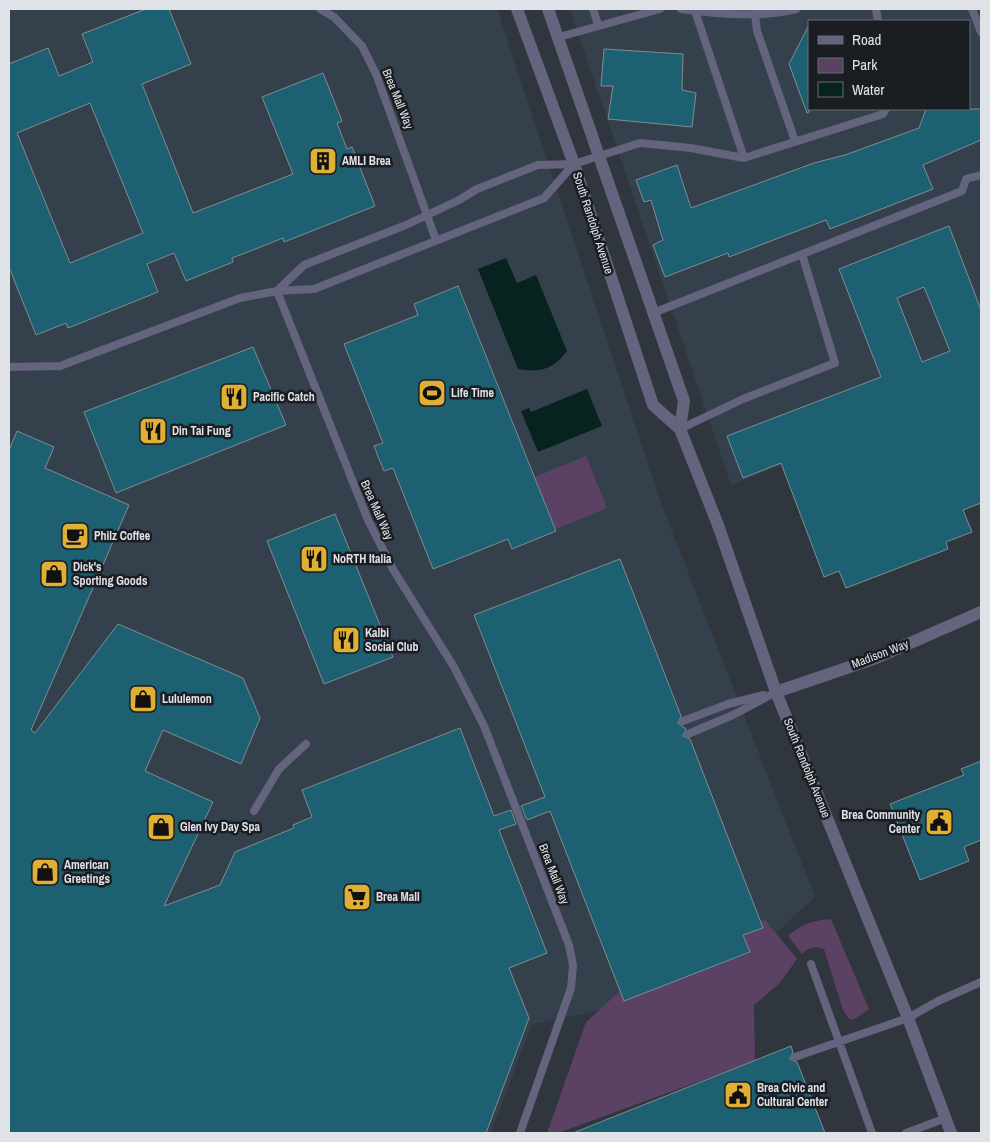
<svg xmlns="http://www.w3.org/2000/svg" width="990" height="1142" font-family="'Archivo Narrow',sans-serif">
<rect width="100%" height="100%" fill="#30363d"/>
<path fill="#35404d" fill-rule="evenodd" d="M9 9H497L661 503 815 897 751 956 622 1006 532 1024 491 1133H9Z
M570 9H981V388L731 485ZM809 21H969V109H809Z"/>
<path fill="#5b4163" d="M586 456 607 508 556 529 535 477Z
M831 919 869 1009 853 1020 848 1018 843 1010 824 949C816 945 808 948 802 954L788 936C802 924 813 920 831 919Z
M765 920 797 959 779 984 754 1005 755 1061 558 1133H547L586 1022 620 991 624 1001 750 953 743 935 763 928 760 921Z"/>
<path fill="#062320" d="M506 258 517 283 536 275 567 351C554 369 540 373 518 369L478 269Z
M587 389 602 426 538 452 521 411 529 408 531 412Z"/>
<path fill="#1d6072" stroke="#808d91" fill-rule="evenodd" d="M146 9H169L191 64 142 84 193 213 293 174 262 97 323 73 342 121 337 123 347 149 352 147 375 206 284 242 283 238 248 252 232 258 233 262 186 281 174 253 147 264 158 292 68 328 66 323 36 335 9 267V64L48 48 59 76 93 62 82 34ZM90 103 143 233 70 263 17 133Z
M809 25V112L807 113 789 64Z
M604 49 683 54 682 90 696 93 692 127 608 119 613 86H601Z
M926 109H981V140L923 165 933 189 830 229 826 220 729 257 728 253 665 277 653 245 663 240 651 200 644 202 636 180 677 165 691 208 814 163 845 155 919 128Z
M949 226 981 310V503L963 510 972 532 946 542 948 549 846 588 839 571 824 577 781 463 743 478 727 436 881 377 839 269ZM924 287 950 351 922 362 897 298Z
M458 286 556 531 512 549 508 539 433 569 393 468 384 471 379 459 374 446 383 443 344 344 418 315 414 304Z
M253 347 286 425 116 493 84 412Z
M17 431 54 447 45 468 129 505 31 730 35 733 118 624 243 678 260 718 241 764 163 730 145 771 213 802 164 906 220 885 235 852 294 828 293 825 312 817 302 790 460 728 494 816 511 810 516 824 499 830 547 953 509 968 529 1018 486 1133H9V450Z
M335 514 393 657 324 684 267 541Z
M620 559 681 716 678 723 686 729 683 736 690 739 763 928 743 935 750 952 624 1001 550 811 527 820 521 806 545 797 474 615Z
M981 761V840L964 847 969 861 920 880 890 804 964 775 961 769Z
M791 1046 793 1052 790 1059 797 1062 825 1133H573Z"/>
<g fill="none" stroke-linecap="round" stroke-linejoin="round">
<path stroke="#65647e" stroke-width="8" d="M320 9 334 17 362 46 376 74 436 240
M593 9 598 24
M681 9C719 14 759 18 796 9
M876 9 878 21
M972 9 981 32
M695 11 744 158
M755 13 757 31 795 141
M559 37 660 9
M277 291 368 520 394 571 454 667 484 726 569 945 573 965 571 988 520 1133
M277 291 304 265 406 225 459 200 477 189 538 165 574 164 640 143 691 148 744 158 883 114 886 109
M653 313 962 191 966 179 981 175
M9 367 60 366 240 298 277 291 314 289 544 198 574 164
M680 429 743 399 835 363 802 254
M683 721 728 704 764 695
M688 734 733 715 776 692
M254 811 279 769 306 744
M811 964 872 1133
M795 1057 908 1018 938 1001 981 982
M906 1133 946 1118"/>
<path stroke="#65647e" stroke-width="12" d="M776 692 876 658 981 612"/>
<path stroke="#65647e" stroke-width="12" d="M517 9 574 164 653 405 680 429 718 525 776 692 908 1018 951 1133
M548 9 684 401 680 429"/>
</g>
<defs>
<symbol id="building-square" viewBox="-11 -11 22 22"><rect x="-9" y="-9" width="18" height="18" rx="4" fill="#e0b034" stroke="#1a1d21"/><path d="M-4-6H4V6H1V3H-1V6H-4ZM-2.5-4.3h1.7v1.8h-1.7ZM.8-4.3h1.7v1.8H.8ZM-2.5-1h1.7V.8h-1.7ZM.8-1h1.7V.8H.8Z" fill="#111"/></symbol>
<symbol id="stadium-square" viewBox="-11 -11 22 22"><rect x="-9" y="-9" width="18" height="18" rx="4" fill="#e0b034" stroke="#1a1d21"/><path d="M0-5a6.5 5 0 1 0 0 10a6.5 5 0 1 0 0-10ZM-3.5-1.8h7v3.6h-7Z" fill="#111"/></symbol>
<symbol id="restaurant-square" viewBox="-11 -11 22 22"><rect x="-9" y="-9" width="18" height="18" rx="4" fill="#e0b034" stroke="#1a1d21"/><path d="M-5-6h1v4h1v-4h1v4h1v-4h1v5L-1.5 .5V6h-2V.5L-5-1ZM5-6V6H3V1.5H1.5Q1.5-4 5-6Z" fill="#111"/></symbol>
<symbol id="cafe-square" viewBox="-11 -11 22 22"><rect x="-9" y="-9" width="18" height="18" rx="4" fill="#e0b034" stroke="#1a1d21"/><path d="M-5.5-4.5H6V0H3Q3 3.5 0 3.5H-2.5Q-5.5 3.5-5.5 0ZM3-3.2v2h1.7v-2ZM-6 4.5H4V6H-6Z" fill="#111"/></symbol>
<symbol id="shop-square" viewBox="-11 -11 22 22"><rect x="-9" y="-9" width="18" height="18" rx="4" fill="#e0b034" stroke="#1a1d21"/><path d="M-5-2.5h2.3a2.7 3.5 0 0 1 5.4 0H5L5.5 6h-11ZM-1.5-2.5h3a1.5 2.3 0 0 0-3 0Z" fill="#111"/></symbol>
<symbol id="civic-square" viewBox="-11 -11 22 22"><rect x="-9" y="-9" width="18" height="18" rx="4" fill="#e0b034" stroke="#1a1d21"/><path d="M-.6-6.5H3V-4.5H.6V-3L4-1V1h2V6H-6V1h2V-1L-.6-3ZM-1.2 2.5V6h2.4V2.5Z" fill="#111"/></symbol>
<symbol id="supermarket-square" viewBox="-11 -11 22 22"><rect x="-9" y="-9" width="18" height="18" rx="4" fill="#e0b034" stroke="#1a1d21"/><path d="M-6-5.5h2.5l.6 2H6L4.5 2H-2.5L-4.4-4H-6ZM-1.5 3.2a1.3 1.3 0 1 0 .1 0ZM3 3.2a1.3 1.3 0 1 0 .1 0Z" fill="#111"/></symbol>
</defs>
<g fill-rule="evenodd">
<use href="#building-square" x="307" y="145" width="32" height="32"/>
<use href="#stadium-square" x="416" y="377" width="32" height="32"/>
<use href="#restaurant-square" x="218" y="381" width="32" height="32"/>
<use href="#restaurant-square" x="137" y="415" width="32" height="32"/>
<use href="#cafe-square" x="59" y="520" width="32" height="32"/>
<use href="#restaurant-square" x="298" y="543" width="32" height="32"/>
<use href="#shop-square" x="38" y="558" width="32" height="32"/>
<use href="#restaurant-square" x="330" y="624" width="32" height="32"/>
<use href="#shop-square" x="127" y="683" width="32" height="32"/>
<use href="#civic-square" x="923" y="806" width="32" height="32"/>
<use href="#shop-square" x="145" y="811" width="32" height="32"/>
<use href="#shop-square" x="29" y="856" width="32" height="32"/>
<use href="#supermarket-square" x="341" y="881" width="32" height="32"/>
<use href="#civic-square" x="722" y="1079" width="32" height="32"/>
</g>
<g text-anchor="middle" stroke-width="5" stroke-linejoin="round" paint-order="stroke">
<g font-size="12" fill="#dfe3e8" stroke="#1a1d21">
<text transform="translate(398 99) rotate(68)" y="4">Brea Mall Way</text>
<text transform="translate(593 223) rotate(72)" y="4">South Randolph Avenue</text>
<text transform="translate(377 510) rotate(66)" y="4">Brea Mall Way</text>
<text transform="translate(880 654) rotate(-21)" y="4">Madison Way</text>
<text transform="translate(807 768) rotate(68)" y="4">South Randolph Avenue</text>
<text transform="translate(554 874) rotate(69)" y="4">Brea Mall Way</text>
</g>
<g font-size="12" font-weight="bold" fill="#dfe3e8" stroke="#1a1d21" text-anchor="start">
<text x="342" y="165">AMLI Brea</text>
<text x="451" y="397">Life Time</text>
<text x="253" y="401">Pacific Catch</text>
<text x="172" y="435">Din Tai Fung</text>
<text x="94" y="540">Philz Coffee</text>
<text x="333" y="563">NoRTH Italia</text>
<text x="73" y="571">Dick's<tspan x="73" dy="14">Sporting Goods</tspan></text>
<text x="365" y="637">Kalbi<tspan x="365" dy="14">Social Club</tspan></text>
<text x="162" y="703">Lululemon</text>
<text x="920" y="819" text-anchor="end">Brea Community<tspan x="920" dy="14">Center</tspan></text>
<text x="180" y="831">Glen Ivy Day Spa</text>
<text x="64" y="869">American<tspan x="64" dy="14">Greetings</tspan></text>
<text x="376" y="901">Brea Mall</text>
<text x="757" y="1092">Brea Civic and<tspan x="757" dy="14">Cultural Center</tspan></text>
</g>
</g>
<rect width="990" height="1142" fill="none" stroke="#dfe3e8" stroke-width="20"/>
<rect x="808" y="20" width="162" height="90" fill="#1a1d21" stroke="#696c71"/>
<rect x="818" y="36" width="25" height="8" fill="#65647e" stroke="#696c71"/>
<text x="852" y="45" font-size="15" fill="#dfe3e8">Road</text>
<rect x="818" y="58" width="25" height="15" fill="#5b4163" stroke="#696c71"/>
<text x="852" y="70" font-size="15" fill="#dfe3e8">Park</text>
<rect x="818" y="82" width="25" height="15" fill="#062320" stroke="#696c71"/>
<text x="852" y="95" font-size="15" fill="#dfe3e8">Water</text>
</svg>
